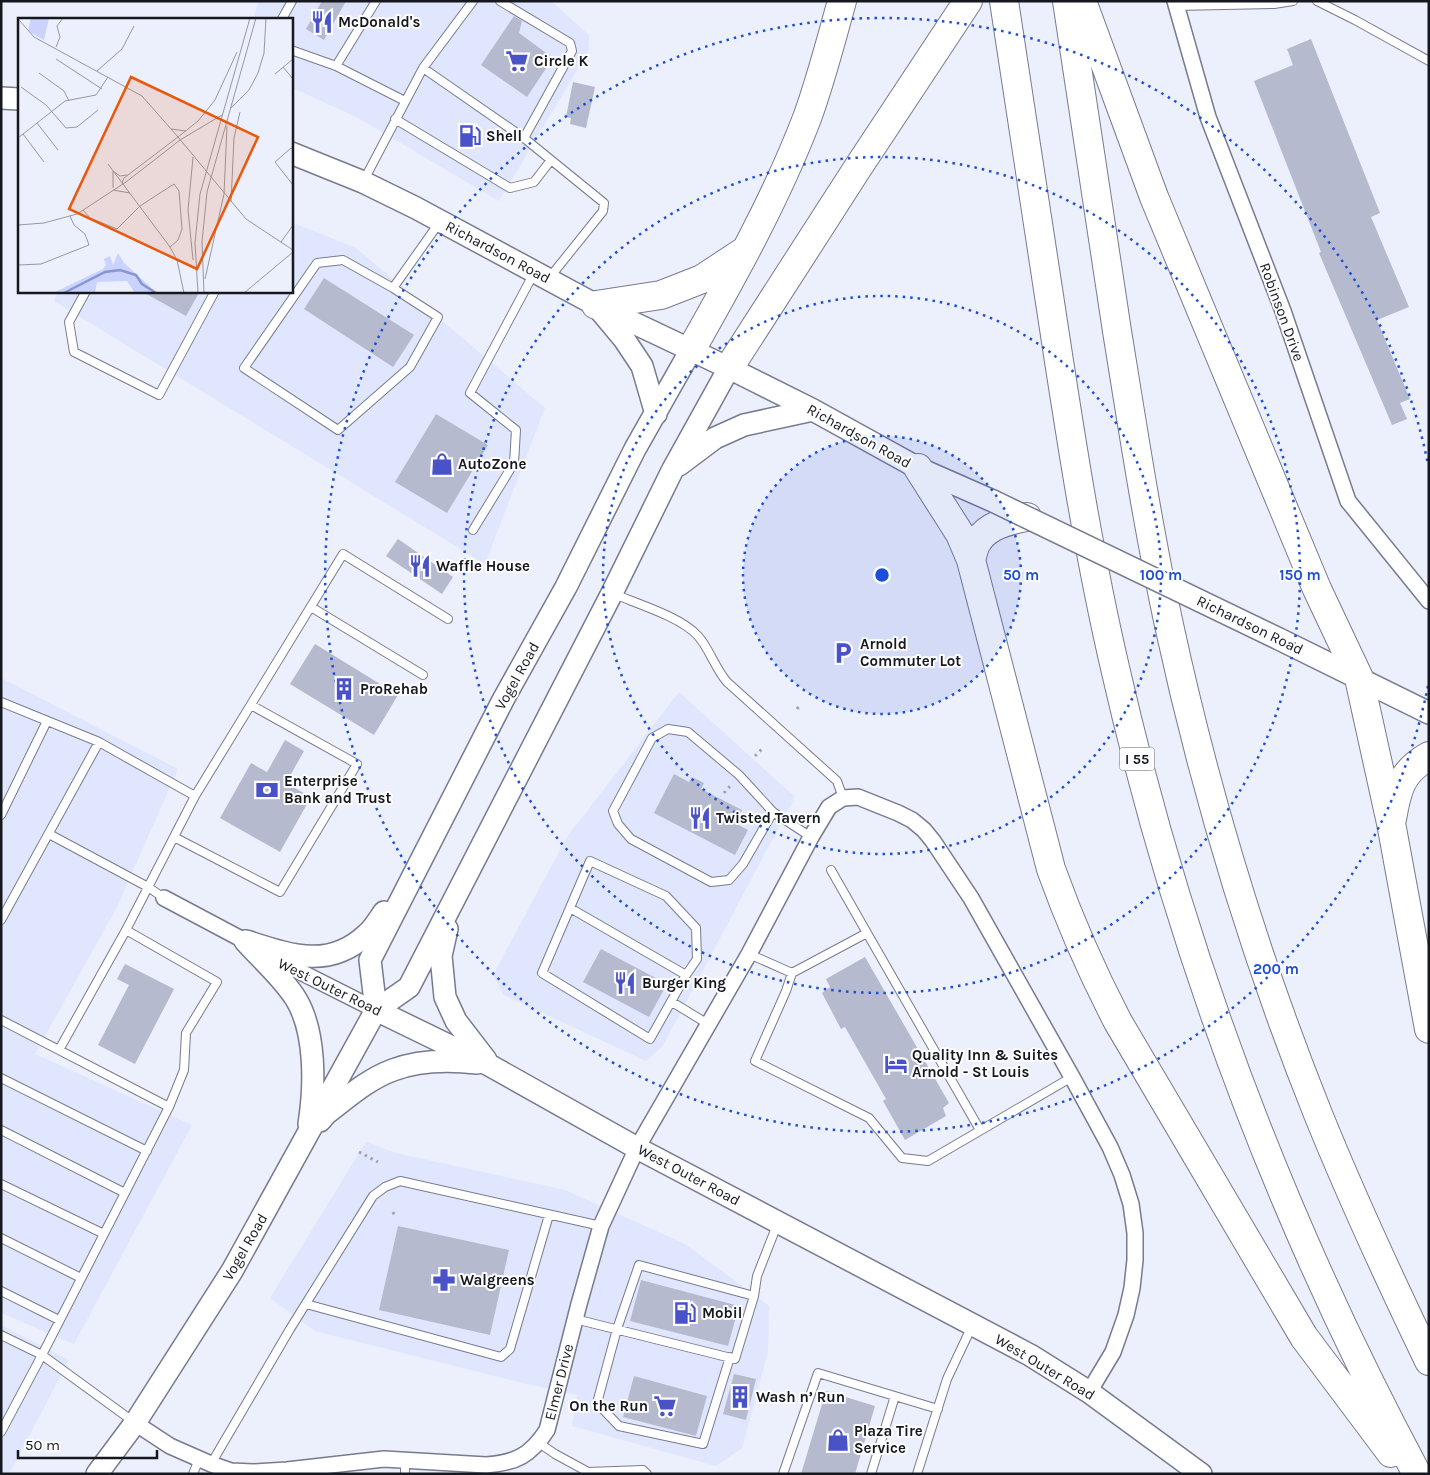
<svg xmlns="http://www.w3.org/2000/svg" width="1430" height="1475" font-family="Karla,sans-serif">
<rect width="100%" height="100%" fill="#eceffc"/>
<path fill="#e0e6fd" d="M259 1H551L589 35V50L499 201 358 118 291 87V19H253Z
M291 222 356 248 545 408 485 564 54 301 58 291H291Z
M1 678 178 769 117 907 35 1054 192 1125 74 1344 1 1313Z
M679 692 795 797 662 1047 646 1061 504 995 493 975 567 837Z
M366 1142 396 1153 565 1190 685 1244 769 1306 768 1351 742 1448 716 1466 572 1426 577 1395 514 1381 315 1331 270 1298Z
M1 1325 69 1360 9 1474H1Z"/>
<path fill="#b5bacf" d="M322 1H346L324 40 306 29Z
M514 16 522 21 519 33 553 58 527 97 481 65Z
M1311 39 1380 213 1371 217 1409 307 1377 320 1410 399 1400 403 1407 419 1392 425 1319 253 1321 252 1254 81 1293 65 1287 49Z
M573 82 595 87 586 128 570 124 571 118 566 117Z
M324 278 414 335 393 367 304 309Z
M141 291H200L186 316Z
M436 414 488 445 447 513 395 482Z
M398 539 453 577 442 594 386 556Z
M315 644 398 695 374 735 290 684Z
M285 740 304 751 286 783 311 797 280 852 220 818 251 763 267 772Z
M674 774 689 782 692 777 704 783 701 789 742 810 735 823 748 830 735 855 654 813Z
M601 949 667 984 649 1017 583 982Z
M865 957 949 1103 943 1108 946 1116 905 1140 883 1101 886 1099 845 1027 841 1029 822 993 830 987 826 979Z
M125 964 174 989 135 1064 98 1045 129 985 117 979Z
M398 1226 509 1250 490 1335 379 1310Z
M641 1280 739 1306 728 1346 630 1321Z
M734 1374 756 1379 746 1420 723 1414Z
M634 1376 707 1396 696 1436 623 1417Z
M826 1391 875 1406 855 1474H801Z"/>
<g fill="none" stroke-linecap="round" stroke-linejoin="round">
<defs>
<path id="lane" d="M500 1 570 43 572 51 524 138 604 203 603 211 550 277
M1317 1 1355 20 1429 61
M1176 6 1274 4 1293 1
M282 19 292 1
M291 50 336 66 376 1
M336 66 405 101
M423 68 524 138
M395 119 510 188 534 182 551 160
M364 180 423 68 473 1
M343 260 393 288 438 317 410 367 338 430 244 368 317 263Z
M393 288 439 223
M86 291 69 322 74 352 159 395 215 291
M473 530 514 463 516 430 470 393 534 273
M614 594C638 604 681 617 698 636 709 648 715 668 727 682L837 781 843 798
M311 607 423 675
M1 702 99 742 1 920
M99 742 195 796 343 554 448 619
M773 812 743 864 729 880 711 882 631 839 618 824 613 811 652 738 668 729 688 732 739 775 773 812 811 837
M1 815 47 721
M49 834 148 887 164 898
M174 837 280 892 357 764 251 705
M590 861 666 896 696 928 697 959 686 975 650 1039 542 973Z
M831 870 867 933 792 973 786 991 755 1061 869 1118 902 1158 928 1161 1072 1077
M570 908 686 975
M867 933 980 1130
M749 954 792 973
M672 1002 708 1024
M1 1020 169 1107 42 1355 1 1335
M59 1050 126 930
M1 1078 147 1151
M169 1107 184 1070 186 1033 217 982 126 930 195 796
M1 1130 125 1193
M1 1184 104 1234
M1 1238 81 1278
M1 1291 59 1320
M306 1304 501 1357 510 1349 549 1215
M575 1319 735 1359 754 1296 757 1276 777 1225
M730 1357 703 1444 619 1426 597 1403 617 1329 639 1265 754 1296
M1 1432 42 1355 134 1422
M539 1443 555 1454 588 1472 643 1470 647 1474
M405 1461V1474
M211 1464 290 1329 373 1196 385 1187 400 1181 601 1226
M193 1474 199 1459
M783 1474 818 1373 938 1409
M871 1474 895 1396
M917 1474 947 1379 972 1326"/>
<path id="street" d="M1175 1 1208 117 1283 311 1348 501 1429 601
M164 898 245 941 269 956 376 1010
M135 1423 170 1446 211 1464 231 1471 253 1472 287 1470 384 1459 486 1465C516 1463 531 1455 547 1430L579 1304 601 1226 637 1148 749 954 811 837 829 807 843 798 858 797 898 813 912 820 924 830 933 841 971 898 1072 1077 1110 1147 1122 1175 1131 1204 1135 1233V1260L1132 1288 1126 1315 1113 1352 1089 1392"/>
<path id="secondary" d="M1 98 19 99
M291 153 363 182 416 208 596 305 729 368 813 410 918 468 993 501
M599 309 624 339 642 366 656 414
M679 465 715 438 744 425 813 410
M1279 639 1429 713
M447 929 441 956 445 997 456 1021 486 1060
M245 941C262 960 283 978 296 999 316 1032 315 1086 309 1124
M246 941C290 955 329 970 367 934 374 928 379 919 384 912
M376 1010 489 1065 637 1148 1030 1355 1089 1392 1201 1474
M376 1010 370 960 503 700 566 587 635 449 691 350
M320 1121 326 1114C347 1098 368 1079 393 1070 419 1060 450 1060 477 1063
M97 1474 135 1423 232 1271 376 1010 409 987 612 593 673 469 729 368"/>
<path id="highway" d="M1004 1C1020 108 1036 215 1053 322 1071 440 1089 557 1116 672 1180 951 1282 1222 1417 1474
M1067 1C1083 111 1100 221 1117 331 1133 430 1148 528 1169 625 1205 791 1255 957 1318 1114 1352 1198 1390 1280 1429 1361
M1082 1 1154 197 1317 589 1359 678 1391 823 1429 1029
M596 305 661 295 702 279 743 252
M691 350C734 274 776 199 807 118 821 80 831 40 842 1
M729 368 857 169 968 1
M918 468 960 534 971 560 1051 869C1070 922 1092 972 1118 1022L1304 1337 1391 1453
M971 560C973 554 974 546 978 541 988 525 1009 520 1027 517
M1392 819C1397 789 1401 772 1429 756"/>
</defs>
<use href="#lane" stroke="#777b8e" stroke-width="10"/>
<use href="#street" stroke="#777b8e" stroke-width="18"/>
<use href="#secondary" stroke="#777b8e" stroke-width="24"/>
<use href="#highway" stroke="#777b8e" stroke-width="30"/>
<path stroke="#a2a5b0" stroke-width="3" stroke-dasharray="2.5 4" stroke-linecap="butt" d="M797 709 801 704
M755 756 762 749
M724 793 731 785
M359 1152 378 1162
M393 1212 395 1217"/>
<use href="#lane" stroke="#fff" stroke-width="8"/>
<use href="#street" stroke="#fff" stroke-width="15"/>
<use href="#secondary" stroke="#fff" stroke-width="21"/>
<use href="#highway" stroke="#fff" stroke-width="28"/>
<defs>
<path id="secondary-bridge" d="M993 501 1279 639"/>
</defs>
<use href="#secondary-bridge" stroke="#777b8e" stroke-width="24" stroke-linecap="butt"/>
<use href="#secondary-bridge" stroke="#fff" stroke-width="21"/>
</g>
<circle cx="882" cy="575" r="139" fill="#1d4ed8" fill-opacity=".12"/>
<g fill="none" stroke="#1d4ed8" stroke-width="2.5" stroke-dasharray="2.5 5">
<circle cx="882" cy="575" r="139"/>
<circle cx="882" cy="575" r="279"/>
<circle cx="882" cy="575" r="418"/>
<path d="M1428 686A557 557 0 1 1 1428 464"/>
</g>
<defs>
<symbol id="restaurant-bare" viewBox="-9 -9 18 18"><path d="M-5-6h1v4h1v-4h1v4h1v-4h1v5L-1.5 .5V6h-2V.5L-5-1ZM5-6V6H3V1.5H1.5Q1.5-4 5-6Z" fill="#4a52c7" stroke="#fdfdfd" stroke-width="2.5" paint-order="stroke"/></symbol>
<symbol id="supermarket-bare" viewBox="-9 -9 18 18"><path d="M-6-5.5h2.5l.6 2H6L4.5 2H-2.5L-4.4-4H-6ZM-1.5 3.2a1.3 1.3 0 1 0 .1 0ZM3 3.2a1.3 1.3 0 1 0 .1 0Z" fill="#4a52c7" stroke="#fdfdfd" stroke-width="2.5" paint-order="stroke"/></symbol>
<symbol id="fuel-bare" viewBox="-9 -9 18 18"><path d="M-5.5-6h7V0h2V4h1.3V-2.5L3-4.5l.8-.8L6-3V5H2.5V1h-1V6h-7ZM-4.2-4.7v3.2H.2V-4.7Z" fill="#4a52c7" stroke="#fdfdfd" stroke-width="2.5" paint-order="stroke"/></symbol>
<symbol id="shop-bare" viewBox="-9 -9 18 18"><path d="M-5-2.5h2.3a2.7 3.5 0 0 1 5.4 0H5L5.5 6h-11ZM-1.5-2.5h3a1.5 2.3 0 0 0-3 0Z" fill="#4a52c7" stroke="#fdfdfd" stroke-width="2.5" paint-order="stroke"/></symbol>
<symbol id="parking-bare" viewBox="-9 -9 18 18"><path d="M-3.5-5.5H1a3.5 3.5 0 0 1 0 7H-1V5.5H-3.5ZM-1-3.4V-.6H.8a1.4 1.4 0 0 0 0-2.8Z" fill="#4a52c7" stroke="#fdfdfd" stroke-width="2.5" paint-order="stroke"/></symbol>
<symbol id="building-bare" viewBox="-9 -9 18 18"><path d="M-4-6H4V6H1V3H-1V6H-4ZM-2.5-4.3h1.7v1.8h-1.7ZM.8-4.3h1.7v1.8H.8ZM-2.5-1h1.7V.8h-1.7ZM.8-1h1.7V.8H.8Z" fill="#4a52c7" stroke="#fdfdfd" stroke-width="2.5" paint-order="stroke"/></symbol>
<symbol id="bank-bare" viewBox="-9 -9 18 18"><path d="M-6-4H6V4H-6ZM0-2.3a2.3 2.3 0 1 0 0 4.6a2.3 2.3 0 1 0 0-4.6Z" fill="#4a52c7" stroke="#fdfdfd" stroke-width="2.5" paint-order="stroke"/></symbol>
<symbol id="hotel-bare" viewBox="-9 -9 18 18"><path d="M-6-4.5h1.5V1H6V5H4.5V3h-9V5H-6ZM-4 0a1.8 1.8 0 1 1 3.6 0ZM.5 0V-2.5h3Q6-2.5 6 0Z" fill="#4a52c7" stroke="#fdfdfd" stroke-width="2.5" paint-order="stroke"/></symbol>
<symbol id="pharmacy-bare" viewBox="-9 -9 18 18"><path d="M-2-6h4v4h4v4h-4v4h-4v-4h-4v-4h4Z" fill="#4a52c7" stroke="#fdfdfd" stroke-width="2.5" paint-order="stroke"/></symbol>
</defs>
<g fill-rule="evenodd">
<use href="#restaurant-bare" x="306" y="6" width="32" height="32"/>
<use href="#supermarket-bare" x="501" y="45" width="32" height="32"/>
<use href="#fuel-bare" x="454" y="120" width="32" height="32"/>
<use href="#shop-bare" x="426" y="448" width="32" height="32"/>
<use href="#restaurant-bare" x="404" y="550" width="32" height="32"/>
<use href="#parking-bare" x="827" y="637" width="32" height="32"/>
<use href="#building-bare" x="328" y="673" width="32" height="32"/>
<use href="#bank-bare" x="251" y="774" width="32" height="32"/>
<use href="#restaurant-bare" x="684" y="802" width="32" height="32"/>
<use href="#restaurant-bare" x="609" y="967" width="32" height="32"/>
<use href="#hotel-bare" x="880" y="1048" width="32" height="32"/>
<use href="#pharmacy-bare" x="428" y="1264" width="32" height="32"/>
<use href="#fuel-bare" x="669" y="1297" width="32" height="32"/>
<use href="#building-bare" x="724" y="1381" width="32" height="32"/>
<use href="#supermarket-bare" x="649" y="1390" width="32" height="32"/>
<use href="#shop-bare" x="822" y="1424" width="32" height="32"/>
</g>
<g text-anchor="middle" stroke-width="4" stroke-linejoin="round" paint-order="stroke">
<rect fill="#fdfdfd" stroke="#5b5d62" stroke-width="1" x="1119.5" y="747.5" width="35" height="23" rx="4"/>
<g font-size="14" font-weight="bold" fill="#16181f">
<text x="1137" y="764">I 55</text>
</g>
<g font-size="15" font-weight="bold" fill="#16181f" stroke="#fdfdfd" text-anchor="start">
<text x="338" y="27">McDonald's</text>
<text x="534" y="66">Circle K</text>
<text x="486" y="141">Shell</text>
<text x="458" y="469">AutoZone</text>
<text x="436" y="571">Waffle House</text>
<text x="860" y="649">Arnold<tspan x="860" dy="17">Commuter Lot</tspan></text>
<text x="360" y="694">ProRehab</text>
<text x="284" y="786">Enterprise<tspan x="284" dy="17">Bank and Trust</tspan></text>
<text x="716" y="823">Twisted Tavern</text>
<text x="642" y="988">Burger King</text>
<text x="912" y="1060">Quality Inn &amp; Suites<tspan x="912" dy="17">Arnold - St Louis</tspan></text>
<text x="460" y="1285">Walgreens</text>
<text x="702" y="1318">Mobil</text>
<text x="756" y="1402">Wash n’ Run</text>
<text x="648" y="1411" text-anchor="end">On the Run</text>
<text x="854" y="1436">Plaza Tire<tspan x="854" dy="17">Service</tspan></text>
</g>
<g font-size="15" fill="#16181f" stroke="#fdfdfd">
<text transform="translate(498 252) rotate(28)" y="5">Richardson Road</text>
<text transform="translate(1282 312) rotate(70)" y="5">Robinson Drive</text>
<text transform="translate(859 436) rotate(29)" y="5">Richardson Road</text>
<text transform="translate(1250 625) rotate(26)" y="5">Richardson Road</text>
<text transform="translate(517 676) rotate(-61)" y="5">Vogel Road</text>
<text transform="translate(330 987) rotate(26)" y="5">West Outer Road</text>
<text transform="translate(689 1175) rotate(28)" y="5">West Outer Road</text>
<text transform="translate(245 1247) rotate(-60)" y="5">Vogel Road</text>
<text transform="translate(1045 1367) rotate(31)" y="5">West Outer Road</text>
<text transform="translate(559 1382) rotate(-76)" y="5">Elmer Drive</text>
</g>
</g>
<g transform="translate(18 18)">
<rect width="275" height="275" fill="#eceffc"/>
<path d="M13 0H31L26 22 10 13ZM100 235 106 245 139 275H117L109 263 79 264 77 275H35L85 251 88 247 86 241 92 238 95 247Z" fill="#cad3fd"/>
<path fill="none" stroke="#8995d2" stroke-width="2.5" d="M46 275 87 254 102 252 118 257 124 266 138 275"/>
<path fill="none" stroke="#9699a4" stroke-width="1" d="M0 1 16 19 124 78 160 119M38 29 42 19 39 8 45 0M38 41 84 71M265 49 275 61M79 53 104 31 116 8M21 55 46 73 51 83M257 56 275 41M3 69 28 87 48 110 59 109 80 92M212 91 231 72 240 55 246 35 248 0M19 105 40 132M153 111 168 113M5 116 26 144M160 119 180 103 197 82 219 34M0 120 47 83 78 77 90 59M162 122 204 97M275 132 273 130 257 144 275 167M175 139 170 192 175 242M90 146 152 229 159 242 166 275M95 153 102 158 109 157M104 165 106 160 160 119 228 201 275 232M95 170V153M95 172 112 175M213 184 216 120 222 94M65 192 72 200 99 211 122 188 156 166 161 173 164 211 160 222 152 229M0 207 26 205 59 196 108 164 162 122M263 224 275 207M0 247 23 246 71 227 67 216 56 207 52 198M187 261 206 176 209 108M180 275 177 225 182 176 232 0M186 275 184 224 189 174 238 0M226 275 275 234"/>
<path fill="#e8590c" fill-opacity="0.15" stroke="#e8590c" stroke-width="2.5" d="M113 59 240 119 179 251 51 191Z"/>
<rect width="275" height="275" fill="none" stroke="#16181f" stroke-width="2.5"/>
</g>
<circle cx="882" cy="575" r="8" fill="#1d4ed8" stroke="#fdfdfd" stroke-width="2.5"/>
<g font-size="15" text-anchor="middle" font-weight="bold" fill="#1d4ed8" stroke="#fdfdfd" stroke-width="4" stroke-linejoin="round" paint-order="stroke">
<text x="1021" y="580">50 m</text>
<text x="1161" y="580">100 m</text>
<text x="1300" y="580">150 m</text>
<text x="1276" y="974">200 m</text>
</g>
<rect width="1430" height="1475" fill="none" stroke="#16181f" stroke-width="5"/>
<path d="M18 1450v8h139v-8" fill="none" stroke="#16181f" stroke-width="2.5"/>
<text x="25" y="1450" font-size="15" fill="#16181f" stroke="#fdfdfd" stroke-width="4" paint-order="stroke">50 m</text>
</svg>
